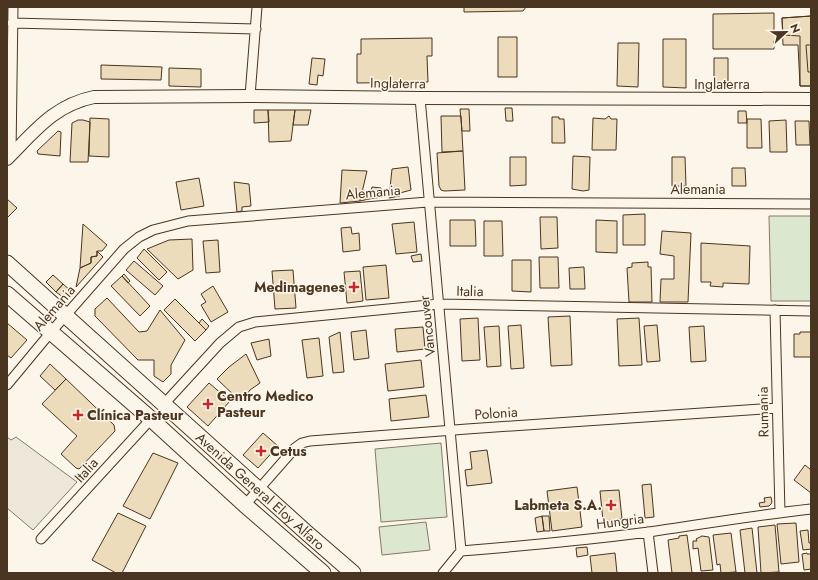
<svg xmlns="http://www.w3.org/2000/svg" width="818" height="580" font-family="Jost,sans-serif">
<rect width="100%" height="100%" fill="#fbf6e9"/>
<path fill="#dce7d0" stroke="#887966" d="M769 216H811V301H771Z
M441 443 447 517 381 522 375 449Z
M426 522 430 550 382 555 379 527Z"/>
<path fill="#ede7d9" stroke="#887966" d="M7 437 11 440 16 437 77 482 33 530 7 508Z"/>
<path fill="#ecdcbc" stroke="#4a3520" d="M464 7H526L523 11 464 12Z
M774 13V32L777 33V41H774V49H713V14Z
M811 16V86H800V36L783 35 782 18Z
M811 16V45H806L808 72H811V86H800L798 45H783L782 18Z
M498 37H517V77H498Z
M432 38V56H427L428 82 357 83V54H361V39Z
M663 39H686V88L663 87Z
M618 43H639L638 87 617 86Z
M312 58 325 59 323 76 318 75 317 85 309 84Z
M714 58H728V82H714Z
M101 65 162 67 161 80 101 79Z
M169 68 201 69V87L169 86Z
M505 108H512L513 121H506Z
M460 109H469L470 131H462Z
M254 110H268L269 122 254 123Z
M268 110H295L291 141 269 142Z
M295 110H311L308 125H293Z
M738 111H746L747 123H738Z
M441 116H461L463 151 442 152Z
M609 116 611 119H617L616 150H592L593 118 605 119Z
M552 117H559V119H564L565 143H552Z
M90 118 109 119V157L89 156Z
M747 119H761L762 148H747Z
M78 120H83L90 122 88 162H70L72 123Z
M786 120 787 152H770L769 121Z
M795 121H809L810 145H796Z
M58 131 61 132 60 156 38 154 37 151Z
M463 151 465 190 444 191 441 190 439 186 437 153Z
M573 156 590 157 589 190 583 191 572 189Z
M510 157H526V185L510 186Z
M672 157H685L686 186H672Z
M408 167 411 190 400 193V196L389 198 392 169Z
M732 168H745L746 186H732Z
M342 170 367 171 360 201 340 203Z
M199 178 204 206 181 210 176 182Z
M234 182 249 184 251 206 242 207V211L237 212Z
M372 187 381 188 382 197 369 199Z
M362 191 370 192 369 199 360 201Z
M7 199 17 208 7 218Z
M645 214V245H623V215Z
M540 217H557L558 248 541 249Z
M450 220H475L476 246H450Z
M596 220 617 221V253L596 252Z
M484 221H502L503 256H484Z
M414 222 417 252 396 254 392 224Z
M83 224 107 245 102 251H97V256L91 257V263L80 268Z
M351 227 352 234 359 233 360 250 343 252 341 228Z
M662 231 691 233 688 302H660L661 279H674V256L660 254Z
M192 239 193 270 178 279 147 249 169 240Z
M218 240 220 272 206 273 203 241Z
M701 243 750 246 749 284 723 283V287L710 286 711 282H701Z
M144 249 167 272 159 280 137 258Z
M97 251 103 257 76 287 80 268 91 263V257L97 256Z
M421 254 422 261 413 262 411 256Z
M539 257H558L559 288H540Z
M512 260H531V292L512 291Z
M134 261 163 286 155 295 126 270Z
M648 262V267H651L652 302H629L627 268 632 267V263Z
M386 265 389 298 366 300 363 267Z
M584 267 585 289H570L569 268Z
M293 270 296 308 275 309 272 271Z
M360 271 363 301 347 303 344 272Z
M124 274 130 281 128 283 122 276Z
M53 275 63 284 56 292 46 282Z
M122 276 150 306 140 316 111 286Z
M63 284 72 292 67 298H64L56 292Z
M213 286 228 312 211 322 201 305 206 302 201 294Z
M107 298 139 332 147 331 160 310 185 340 171 365V374L163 382 154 376V360H138L95 316V309Z
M175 299 206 330 195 341 164 310Z
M570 316 572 365 551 366 548 317Z
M478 318 480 360 462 361 460 319Z
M639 318 642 365 619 366 617 319Z
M202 319 209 326 206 330 199 323Z
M7 323 27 340 11 358 7 355Z
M521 325 524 368 511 369 508 326Z
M657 325 660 361 647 362 644 326Z
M499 326 501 366 487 367 484 327Z
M704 326 706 361 691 362 689 327Z
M423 327 425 349 397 352 395 329Z
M366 330 369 358 354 360 351 332Z
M340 332 344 372 333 373 329 337Z
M800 332H811V357H794V334H800Z
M319 338 323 376 307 378 302 340Z
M269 339 271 356 257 360 251 343Z
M246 354 260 383 250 390 241 402 217 379 229 367Z
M421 360 424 387 388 391 385 364Z
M50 364 66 379 55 390 40 376Z
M66 379 114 425 115 431 79 469 76 468 61 454 77 436 42 404Z
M209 383 230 401 208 426 187 407Z
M426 395 429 417 391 421 389 399Z
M263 433 278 446 258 468 243 455Z
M487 450 492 483 467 486 465 470 472 469 470 452Z
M153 453 178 463 150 519 123 506Z
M805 465 811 470V493L794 480Z
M651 484 654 517 645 518 642 485Z
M577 487 582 527 552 531 547 491Z
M619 490 622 519 603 521 600 491Z
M771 497 772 502 771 504 769 506 760 507 759 503 765 502 764 498Z
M118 513 146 526 122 573H116L92 560Z
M542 516H549L550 531H544Z
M542 516 544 531 537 532 535 518Z
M796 523 799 562 781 564 777 524Z
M775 525 779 572 761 573 758 527Z
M752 528 757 573H745L740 530Z
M808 530 809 543H811V549L803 550 800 531Z
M731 533 736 572 721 573 720 564 717 565 713 535Z
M687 535 692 573H672L668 540 679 538V536Z
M702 536 709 537 713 570 701 571 698 548 693 549V541H697L696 539Z
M587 547 588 555 577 557 576 548Z
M615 553 617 573H592L590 556Z
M807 553V554H811V569L804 570 802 554Z"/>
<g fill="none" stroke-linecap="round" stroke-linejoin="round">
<defs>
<path id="minor" d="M12 23 256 29
M250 96 257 7
M420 98 461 551
M11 155 13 7
M775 310 780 513
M7 385 51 332 124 249 139 237 153 230 188 221 428 202 811 204
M164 404 220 343 239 327 255 322 439 304 811 311
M245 505 295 448 302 443 310 441 467 429 777 408
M648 532 653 573
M41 539 151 419
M443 573 461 551C524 546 586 540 649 532 703 524 757 515 811 509"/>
<path id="tertiary" d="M7 159C34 132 54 105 94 97L250 96 420 98 811 99"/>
<g id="primary">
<path id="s1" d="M7 263 308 534 353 573"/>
<path d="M7 294 151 419 245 505 323 573"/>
</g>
</defs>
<use href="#minor" stroke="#4a3520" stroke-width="11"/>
<use href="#tertiary" stroke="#4a3520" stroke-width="14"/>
<use href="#primary" stroke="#4a3520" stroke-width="17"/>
<use href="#minor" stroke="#fbf6e9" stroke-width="9"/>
<use href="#tertiary" stroke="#fbf6e9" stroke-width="12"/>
<use href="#primary" stroke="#fbf6e9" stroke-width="15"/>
</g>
<g fill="#c62828" stroke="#fbf6e9" stroke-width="1.5">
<path d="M352 281h4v4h4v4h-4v4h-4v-4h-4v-4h4z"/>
<path d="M206 398h4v4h4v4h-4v4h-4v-4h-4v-4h4z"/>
<path d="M76 409h4v4h4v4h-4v4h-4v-4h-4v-4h4z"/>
<path d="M259 445h4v4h4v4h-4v4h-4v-4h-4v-4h4z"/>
<path d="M609 499h4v4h4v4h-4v4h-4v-4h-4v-4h4z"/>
</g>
<g text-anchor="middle" stroke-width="3" stroke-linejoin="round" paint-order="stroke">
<g font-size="14" fill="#4a3520" stroke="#fbf6e9">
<text transform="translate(398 83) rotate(1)" y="5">Inglaterra</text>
<text x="722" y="89">Inglaterra</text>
<text x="698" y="194">Alemania</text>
<text transform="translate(373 192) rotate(-5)" y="5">Alemania</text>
<text transform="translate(470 291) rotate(1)" y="5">Italia</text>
<text transform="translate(54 308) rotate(-49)" y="5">Alemania</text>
<text transform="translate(427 326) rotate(-96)" y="5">Vancouver</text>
<text transform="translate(763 412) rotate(-91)" y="5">Rumania</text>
<text transform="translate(496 413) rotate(-4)" y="5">Polonia</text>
<text transform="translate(86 470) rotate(-48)" y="5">Italia</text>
<text dy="5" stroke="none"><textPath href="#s1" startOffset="341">Avenida General Eloy Alfaro</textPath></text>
<text transform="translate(620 521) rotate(-7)" y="5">Hungria</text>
</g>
<g font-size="14" font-weight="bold" fill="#4a3520" stroke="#fbf6e9" text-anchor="start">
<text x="345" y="292" text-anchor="end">Medimagenes</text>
<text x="217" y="401">Centro Medico<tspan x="217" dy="16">Pasteur</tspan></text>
<text x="87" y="420">Clínica Pasteur</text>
<text x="270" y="456">Cetus</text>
<text x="602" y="510" text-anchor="end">Labmeta S.A.</text>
</g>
</g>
<rect width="818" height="580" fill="none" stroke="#4a3520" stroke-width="16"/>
<g transform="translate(786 32) rotate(68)" stroke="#fbf6e9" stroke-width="3" paint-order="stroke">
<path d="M0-3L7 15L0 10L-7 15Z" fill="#4a3520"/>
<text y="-6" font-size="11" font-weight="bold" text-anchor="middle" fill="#4a3520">N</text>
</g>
</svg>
